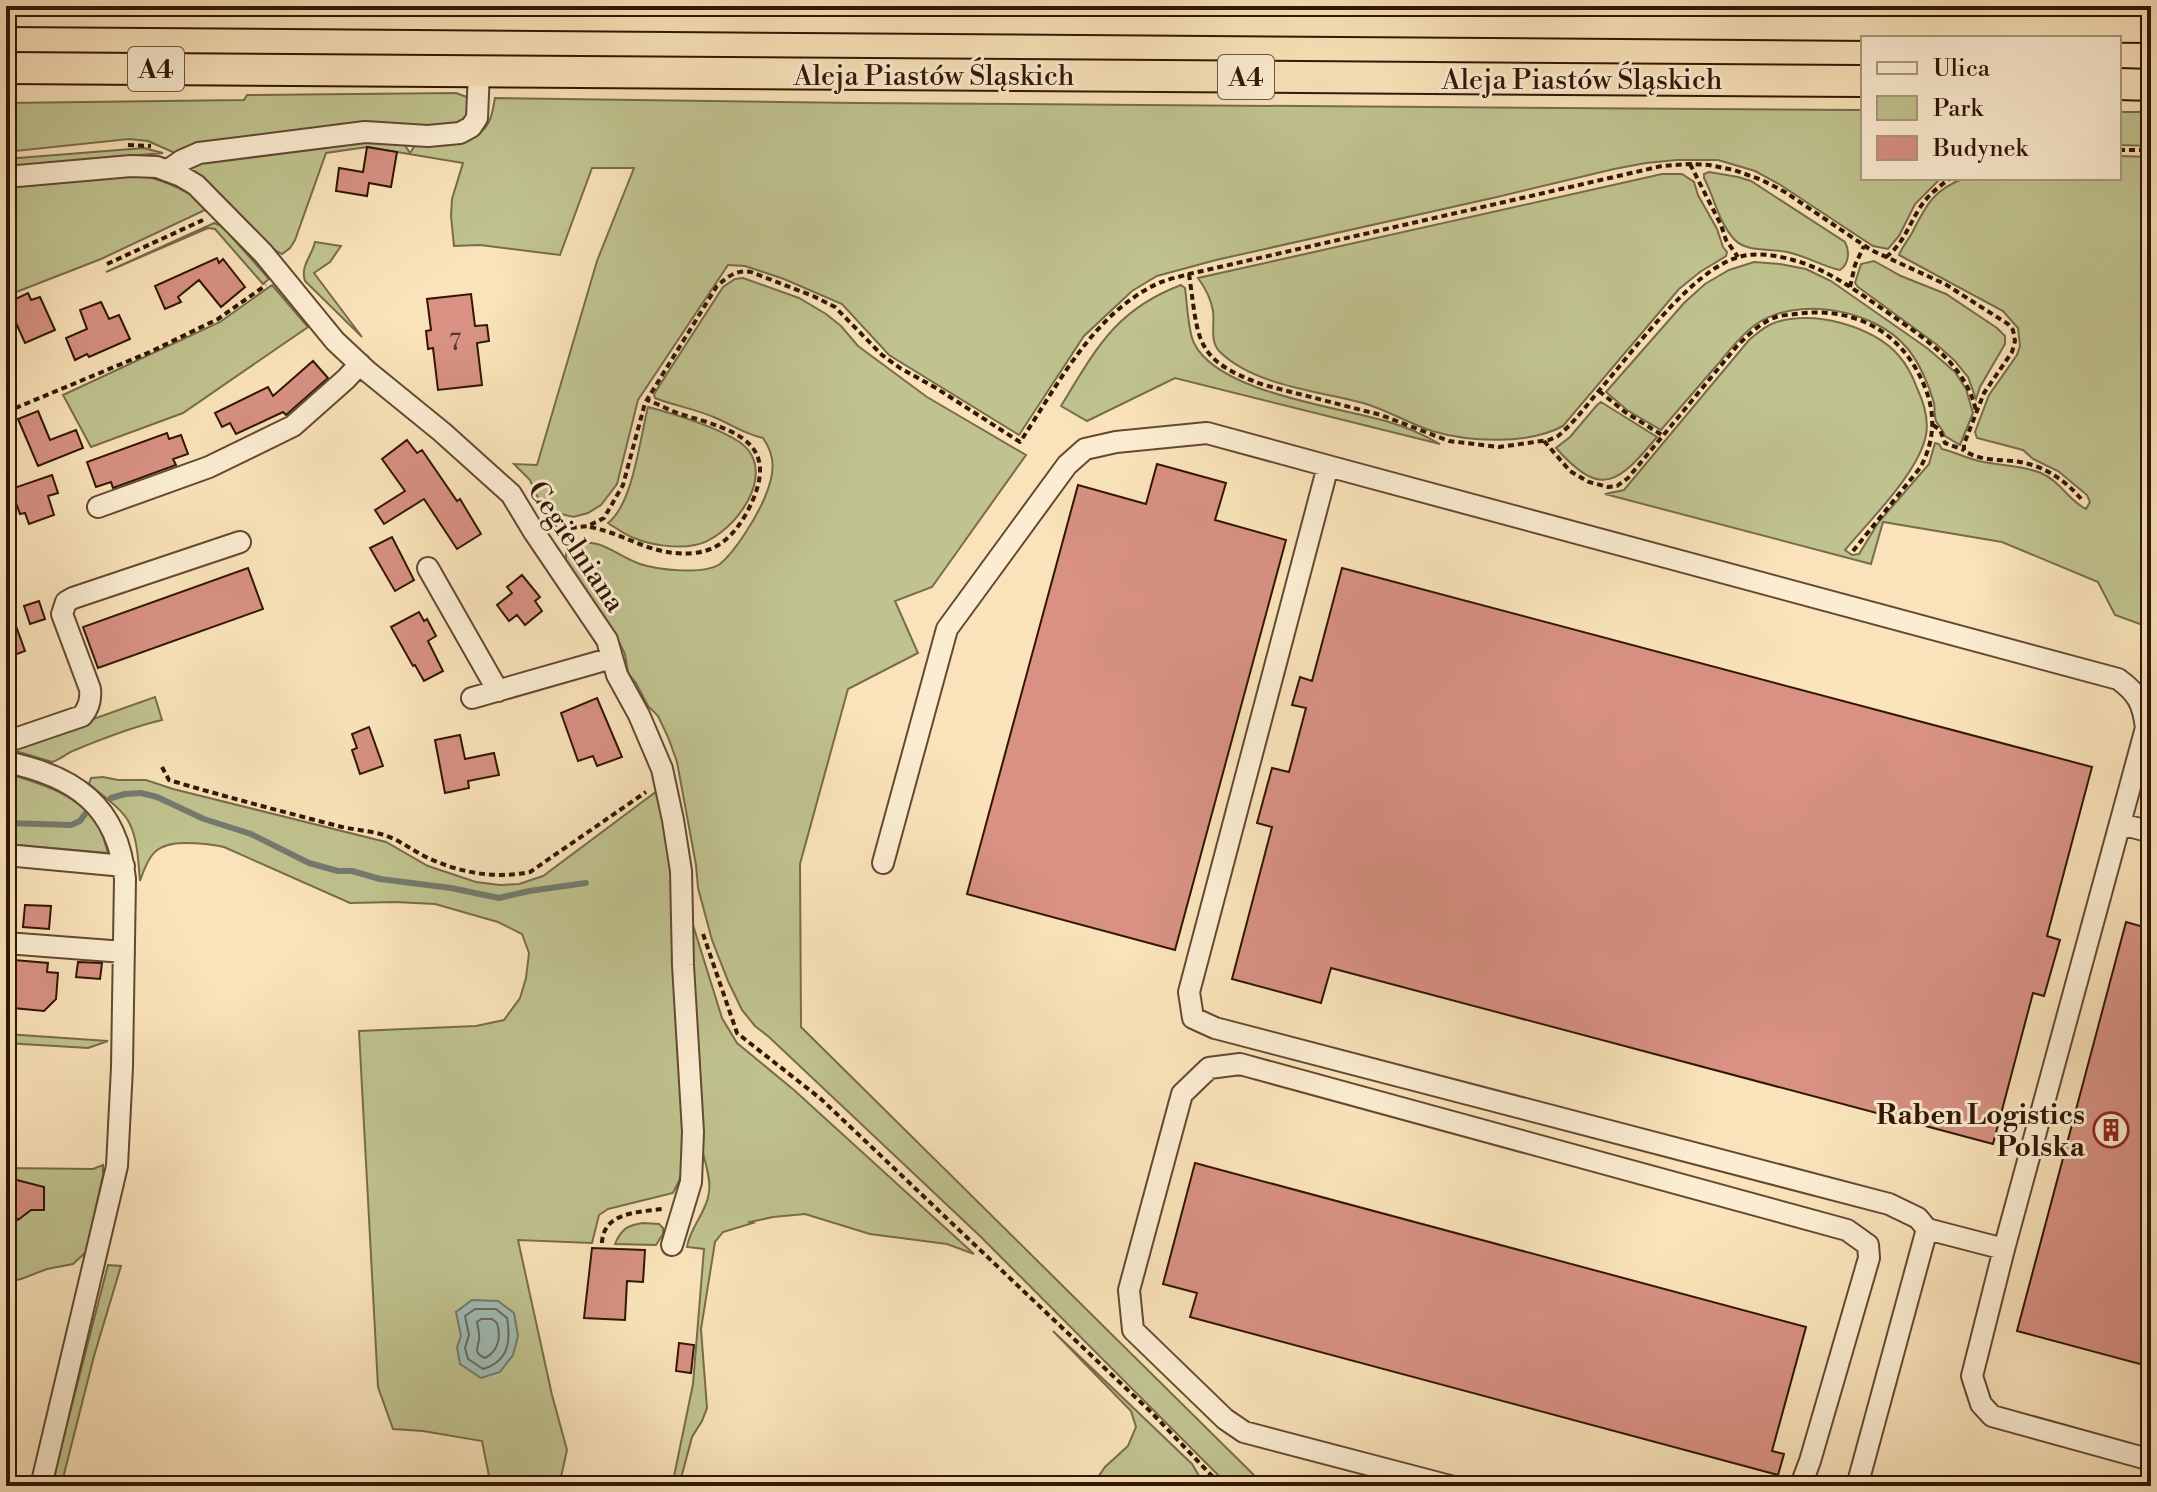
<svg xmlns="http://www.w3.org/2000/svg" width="2157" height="1492" font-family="'Libre Bodoni',serif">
<rect width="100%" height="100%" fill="#fae3ba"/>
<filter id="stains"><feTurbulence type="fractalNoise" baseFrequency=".0025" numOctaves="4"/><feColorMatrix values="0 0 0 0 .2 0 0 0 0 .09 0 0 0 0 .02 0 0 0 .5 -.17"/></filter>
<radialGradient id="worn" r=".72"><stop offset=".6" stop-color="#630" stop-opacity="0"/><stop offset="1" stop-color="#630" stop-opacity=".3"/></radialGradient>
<path fill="#c0c38f" stroke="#786c4a" stroke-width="2" d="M456 93 472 99 468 122 451 126 175 153 148 141 129 139 6 152V103L244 100 247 95Z
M495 98 857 103 1863 110V178H1941L1915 204 1899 236 1888 249 1873 246 1779 184 1755 171 1718 160H1677L1646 163 1614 169 1497 197 1216 260 1157 276 1132 291 1084 336 1019 435 889 355 842 304 784 279 745 266 728 265 638 400 617 484 601 505 588 513 573 517 550 511 541 505 530 480 514 464 537 465 597 261 634 168H592L560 255 480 245 454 246 451 216 452 199 463 163 367 147 326 153 295 240 290 248 282 254 275 250 211 187 191 173V168L195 162 349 140 404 144 410 153 416 144C437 142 470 145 485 128 492 120 493 108 495 98Z
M2119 112H2151V146L2119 145Z
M144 148 163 153 6 167V159Z
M2119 156 2151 157V628L2115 615 2098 582 2002 542 1883 522 1871 564 1605 494 1624 490 1749 340C1756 334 1765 326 1774 323 1811 309 1874 326 1899 356 1907 365 1913 377 1917 388 1924 403 1929 419 1926 435 1919 472 1870 520 1845 550L1852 555 1859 554 1878 523 1929 464 1935 443 1939 444 1942 449C1955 452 1966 458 1979 461 2000 466 2021 465 2041 473 2060 481 2069 501 2086 509L2090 502 2087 495 2058 471 2033 459 2023 450 1977 438 1975 432 1989 395 2017 355 2020 346 2018 328 2003 311 1899 255C1902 247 1908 240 1912 233 1926 205 1934 189 1965 178H2119Z
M1709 172 1738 177 1751 181 1845 242C1850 251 1849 264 1840 270 1822 266 1806 256 1787 252 1771 248 1746 253 1734 239 1719 223 1714 197 1704 178V174Z
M1662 174H1682L1694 182 1698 195 1717 229 1723 247 1727 252 1726 256 1700 272 1679 289 1563 426C1528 445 1469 442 1432 431 1408 423 1387 410 1363 403 1319 391 1255 386 1220 352 1209 341 1215 325 1213 311 1211 298 1206 289 1198 278Z
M145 176C169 182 188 191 207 206L205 210 101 259 6 296V185L90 177Z
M214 223 222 226 269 279 263 284 215 229 208 228 106 272Z
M315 242 341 246 330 262 314 273 362 337 305 281C300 266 312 256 315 242Z
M1874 261 1901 276 1946 294 1997 328 2005 336V344L1980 387 1976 399 1968 377 1955 361 1936 344 1858 287 1855 283 1861 264Z
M1754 262 1780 264 1806 269 1831 281 1927 348 1955 372 1966 389 1973 413 1960 445 1945 436C1943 429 1939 427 1936 421 1934 415 1935 408 1934 403 1929 385 1919 362 1907 348 1875 309 1796 295 1755 325 1740 336 1729 351 1717 365 1698 387 1680 408 1661 430L1627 410 1606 392 1684 303 1705 284 1729 270Z
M743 278 799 298 826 314 841 326 858 346 927 397 1026 455 932 587 895 601 918 653 848 689 800 864 801 1027 1265 1486H1229L981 1237 769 1037 755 1026 742 1010 728 981 712 940 698 888 696 865 677 762 668 737 658 716 648 706 636 683 628 673 625 654 618 640 600 614 594 602 566 564V553L571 545C601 536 614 555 640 564 658 570 704 575 720 564 736 551 757 516 765 497 774 475 777 458 763 438 745 434 732 425 716 418 696 409 675 406 655 398L654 394 723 287 735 279Z
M272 285 308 327 183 413 91 447 63 395 220 322Z
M1181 285 1185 288C1187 301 1188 332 1194 343 1218 393 1339 407 1389 422 1406 427 1424 435 1440 444L1175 378 1087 421 1061 406C1096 349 1115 310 1181 285Z
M1601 402 1657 437C1619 482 1602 500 1556 448L1570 437 1597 405Z
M648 407C671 413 736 432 749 451 773 484 728 539 695 545 677 549 651 545 634 538 625 535 616 528 608 523 633 504 640 438 648 407Z
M155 697 162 720C132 727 104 738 75 750 67 753 61 759 52 762L9 749Z
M6 773C38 783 77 793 96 823 103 832 105 843 108 853L6 844Z
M103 777 118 780H146L173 789 386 842 428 866 476 882 500 885 519 884 543 876 657 791 671 855 687 1158 679 1181 673 1193 608 1209 599 1215 592 1243 518 1240 552 1395 567 1450 559 1486H491L482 1441 423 1431 393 1429 378 1387 359 1031 476 1026 504 1020 520 998 526 978 529 953 522 934 498 922 435 904 395 902 350 903 224 847C211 844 199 843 185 843 156 843 149 854 140 881 138 861 138 836 127 819 118 805 101 795 89 784L91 778Z
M688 909 722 1018 737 1043 794 1090 974 1254 947 1244 870 1234 805 1214 773 1217 750 1222 753 1223 723 1232 715 1242 701 1329 707 1408 702 1421 692 1437 679 1486H672L693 1384 704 1249 687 1247C690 1227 707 1212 709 1192 711 1179 706 1166 703 1153Z
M6 1034 108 1041 88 1048 6 1043Z
M103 1165V1175L86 1252 73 1264 47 1269 21 1279 6 1282V1168L93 1169Z
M643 1223 659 1224 663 1228V1234L656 1245 615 1244C621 1229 628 1225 643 1223Z
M108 1265 121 1266 94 1356 61 1486H51Z
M1053 1331 1192 1464 1202 1481 1201 1486H1092L1105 1467 1128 1446 1136 1427 1131 1411Z"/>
<path fill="#a0bdb6" stroke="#747a6f" stroke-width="2" d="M472 1300 498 1301 514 1313 518 1336 513 1355 500 1372 481 1378 460 1364 457 1347 461 1336 456 1312Z"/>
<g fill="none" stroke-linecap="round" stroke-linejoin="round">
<path stroke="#686a5d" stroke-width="2" d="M475 1309H496L507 1318C511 1341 509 1361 483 1369L468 1359 465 1348 469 1335 465 1316Z
M481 1319H492L497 1323C501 1336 499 1351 485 1358 474 1353 477 1350 479 1340 480 1334 478 1328 477 1322Z"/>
<path stroke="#747a6f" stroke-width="6" d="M111 798 125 794 141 793 157 797 204 819 251 834 309 863 338 871H352L380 879 451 888 499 898 529 891 586 883
M6 823 71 825 80 821 85 814"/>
</g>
<path fill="#d89183" stroke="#311604" stroke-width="2" d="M367 147 397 152 391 187 369 183 367 196 336 191 339 168 363 172Z
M217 258 219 263 223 259 245 287 221 307 199 280 178 297 181 302 165 309 155 286Z
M28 293 31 300 40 297 55 330 25 343 7 303Z
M471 294 475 326 487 325 489 341 477 343 482 385 438 390 433 348 428 349 426 331 431 330 427 299Z
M101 302 109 319 119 315 130 339 89 357 87 354 75 360 66 338 87 329 80 310Z
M313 361 328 378 286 415 283 412 236 434 230 423 222 427 215 413 268 387 273 396Z
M38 411 50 440 76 430 83 448 38 466 18 419Z
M167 433 169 439 181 435 188 454 173 459 176 465 113 488 111 482 96 487 87 462Z
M407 440 417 453 422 450 457 501 460 499 481 534 457 549 424 499 384 524 375 510 405 491 382 459Z
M1157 464 1226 483 1215 520 1286 540 1175 950 967 894 1078 485 1146 504Z
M52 475 58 493 48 496 54 515 29 524 25 513 20 514 11 489Z
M392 537 414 580 395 591 370 548Z
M248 568 263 609 98 668 83 627Z
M1342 568 2092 767 2047 936 2060 940 2044 996 2033 993 1993 1144 1331 968 1321 1003 1232 979 1272 827 1257 823 1272 768 1289 772 1306 708 1292 705 1300 677 1312 681Z
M522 575 540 597 535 601 542 611 525 625 517 615 509 621 497 605 512 593 507 587Z
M39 601 45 619 30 624 24 606Z
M8 604 25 651 6 658V605Z
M419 612 424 621 427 619 436 636 428 641 443 671 424 681 415 665 413 666 391 627Z
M597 698 622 757 597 766 593 756 578 761 561 713Z
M369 727 383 766 360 774 352 750 357 748 352 734Z
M460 735 465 759 494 753 499 775 468 781 469 788 445 793 435 740Z
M25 905 51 906 49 929 23 927Z
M2126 922 2151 929V1367L2017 1331Z
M14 960 48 963 47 972 58 973 56 999 44 1011 13 1008V1003L7 1001 9 977 13 978Z
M78 962 102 963 100 979 76 977Z
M1195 1163 1806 1327 1772 1451 1784 1454 1778 1475 1190 1317 1197 1293 1163 1284Z
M9 1178 44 1187V1210H31L18 1220 12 1213 11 1205 6 1204V1187Z
M592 1248 645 1250 643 1282 627 1281 625 1320 584 1318Z
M679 1343 694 1345 691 1373 676 1371Z"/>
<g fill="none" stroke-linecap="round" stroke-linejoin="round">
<defs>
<path id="minor" d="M168 170 181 161 199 153 365 132 428 136 460 133 471 127 477 118 479 71
M6 177 131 166 157 167 181 176 196 185 263 253 335 341 367 371 442 432 511 494 534 532 607 640 617 675 639 715 662 769 673 820 681 871 683 965 693 1132 691 1182 672 1245
M98 507 209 467 293 426 346 379 360 364
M428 568 498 691
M472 698 612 658
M6 742 82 716C89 708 91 698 90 689L62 614 66 602 73 598 240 542
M6 762C75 776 118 806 125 879L122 1067 117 1166 41 1486
M2121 824 2151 832
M6 855 124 866
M883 863 947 629 1067 465 1085 449 1116 442 1207 433 1328 466
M6 943 124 952
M1927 1229 2004 1249
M1450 1486 1244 1432 1225 1419 1133 1330 1129 1290 1182 1094 1209 1068 1240 1064 1847 1230 1868 1245 1869 1258 1810 1461 1801 1485 1798 1486
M1857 1486 1927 1229 1918 1218 1889 1204 1215 1028 1193 1018 1189 992 1328 466 2118 679C2138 693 2143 704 2146 728L2004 1249 1972 1376 1981 1404 1992 1416 2151 1460"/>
<path id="highway" d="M6 11 2151 27
M6 68 1863 81
M2119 84 2151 85"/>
</defs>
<use href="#minor" stroke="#634932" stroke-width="24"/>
<use href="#highway" stroke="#311604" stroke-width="34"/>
<path stroke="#311604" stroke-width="4" stroke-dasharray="6 4" stroke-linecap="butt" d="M128 145 151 146
M2119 150H2151
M1690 164 1721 225 1726 240 1738 257
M1886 257C1903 244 1908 227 1919 209 1927 196 1938 187 1951 178
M107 264 203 220
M1189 274C1199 341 1193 360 1264 385L1381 415 1449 441 1499 447 1549 440 1558 436C1575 422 1588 403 1603 386 1634 350 1693 269 1739 257 1756 252 1776 255 1793 260 1827 269 1855 290 1884 310 1921 336 1966 363 1976 411
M1850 287 1855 265 1864 246
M1599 391 1625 412 1662 435
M6 412 150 352 218 319 266 285
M1933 425 1940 430 1945 443 1964 450
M1544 441 1570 471 1589 482 1608 487 1617 486 1628 478 1737 346C1748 335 1761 322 1776 317 1782 315 1789 315 1795 314 1853 306 1901 330 1924 385 1936 413 1935 441 1920 468L1853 551
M551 525 570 528 588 526 604 518 623 485 645 403 717 286C727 277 737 269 751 272L813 296 835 307 882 355 900 368 936 388 1020 442C1058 385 1093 313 1159 283 1168 279 1179 277 1189 274L1662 166 1690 164 1709 165 1734 170 1762 180 1785 192 1871 250 1945 284 2008 324 2013 330 2015 341 2012 352 1984 393 1964 444V450C1979 462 2002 459 2020 462 2047 467 2066 481 2083 501
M590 527C630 535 651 557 695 553 719 550 734 535 746 514 784 444 739 431 680 414 669 410 658 404 647 400
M162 767 169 780C226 797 284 812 342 827 356 830 371 831 384 835 400 840 413 851 428 858 461 873 495 879 530 872L646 792
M703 934 737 1033 821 1099 1151 1412 1211 1475 1209 1486
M602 1243C603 1212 639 1212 662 1209
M1211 1475 1222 1486"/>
<use href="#minor" stroke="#fcedd2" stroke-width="20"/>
<use href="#highway" stroke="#fae3ba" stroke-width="30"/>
</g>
<defs>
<symbol id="building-ring" viewBox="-11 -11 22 22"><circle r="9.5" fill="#fcedd2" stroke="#8f2418" stroke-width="1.5"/><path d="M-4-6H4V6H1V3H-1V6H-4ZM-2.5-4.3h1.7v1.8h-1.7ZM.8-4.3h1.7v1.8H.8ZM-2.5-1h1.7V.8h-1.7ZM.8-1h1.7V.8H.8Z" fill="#8f2418"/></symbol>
</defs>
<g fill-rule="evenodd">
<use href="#building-ring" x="2091" y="1110" width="40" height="40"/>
</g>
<g text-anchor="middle" stroke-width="6" stroke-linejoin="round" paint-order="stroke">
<g font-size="24" fill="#5b3524">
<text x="455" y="350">7</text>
</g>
<g fill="#fcedd2" stroke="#6e5642" stroke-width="2">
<rect x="128" y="47" width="56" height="44" rx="6"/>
<rect x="1218" y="55" width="56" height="44" rx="6"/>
</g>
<g font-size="26" font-weight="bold" fill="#311604">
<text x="156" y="78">A4</text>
<text x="1246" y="86">A4</text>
</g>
<g font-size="28" fill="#311604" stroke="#fcedd2">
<text x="934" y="85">Aleja Piastów Śląskich</text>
<text x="1582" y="89">Aleja Piastów Śląskich</text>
<text transform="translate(577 546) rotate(56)" y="10">Cegielniana</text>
</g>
<g font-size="28" font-weight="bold" fill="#311604" stroke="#fcedd2" text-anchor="end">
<text x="2085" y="1124">Raben Logistics<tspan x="2085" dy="32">Polska</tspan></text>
</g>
</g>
<rect width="2157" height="1492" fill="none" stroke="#fae3ba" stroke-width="32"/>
<rect x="8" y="8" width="2141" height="1476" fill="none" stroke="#311604" stroke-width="4"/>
<rect x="16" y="16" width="2125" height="1460" fill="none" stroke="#311604" stroke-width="2"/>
<rect x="1861" y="36" width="260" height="144" fill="#fcedd2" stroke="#ab9780" stroke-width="2"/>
<rect x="1877" y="62" width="40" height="12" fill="#fcedd2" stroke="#ab9780" stroke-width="2"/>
<text x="1933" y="76" font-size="24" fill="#311604">Ulica</text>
<rect x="1877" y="96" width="40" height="24" fill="#c0c38f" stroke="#ab9780" stroke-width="2"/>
<text x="1933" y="116" font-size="24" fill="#311604">Park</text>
<rect x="1877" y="136" width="40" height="24" fill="#d89183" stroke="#ab9780" stroke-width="2"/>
<text x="1933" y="156" font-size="24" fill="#311604">Budynek</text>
<rect width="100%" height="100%" filter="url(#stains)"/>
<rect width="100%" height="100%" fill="url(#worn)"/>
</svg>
